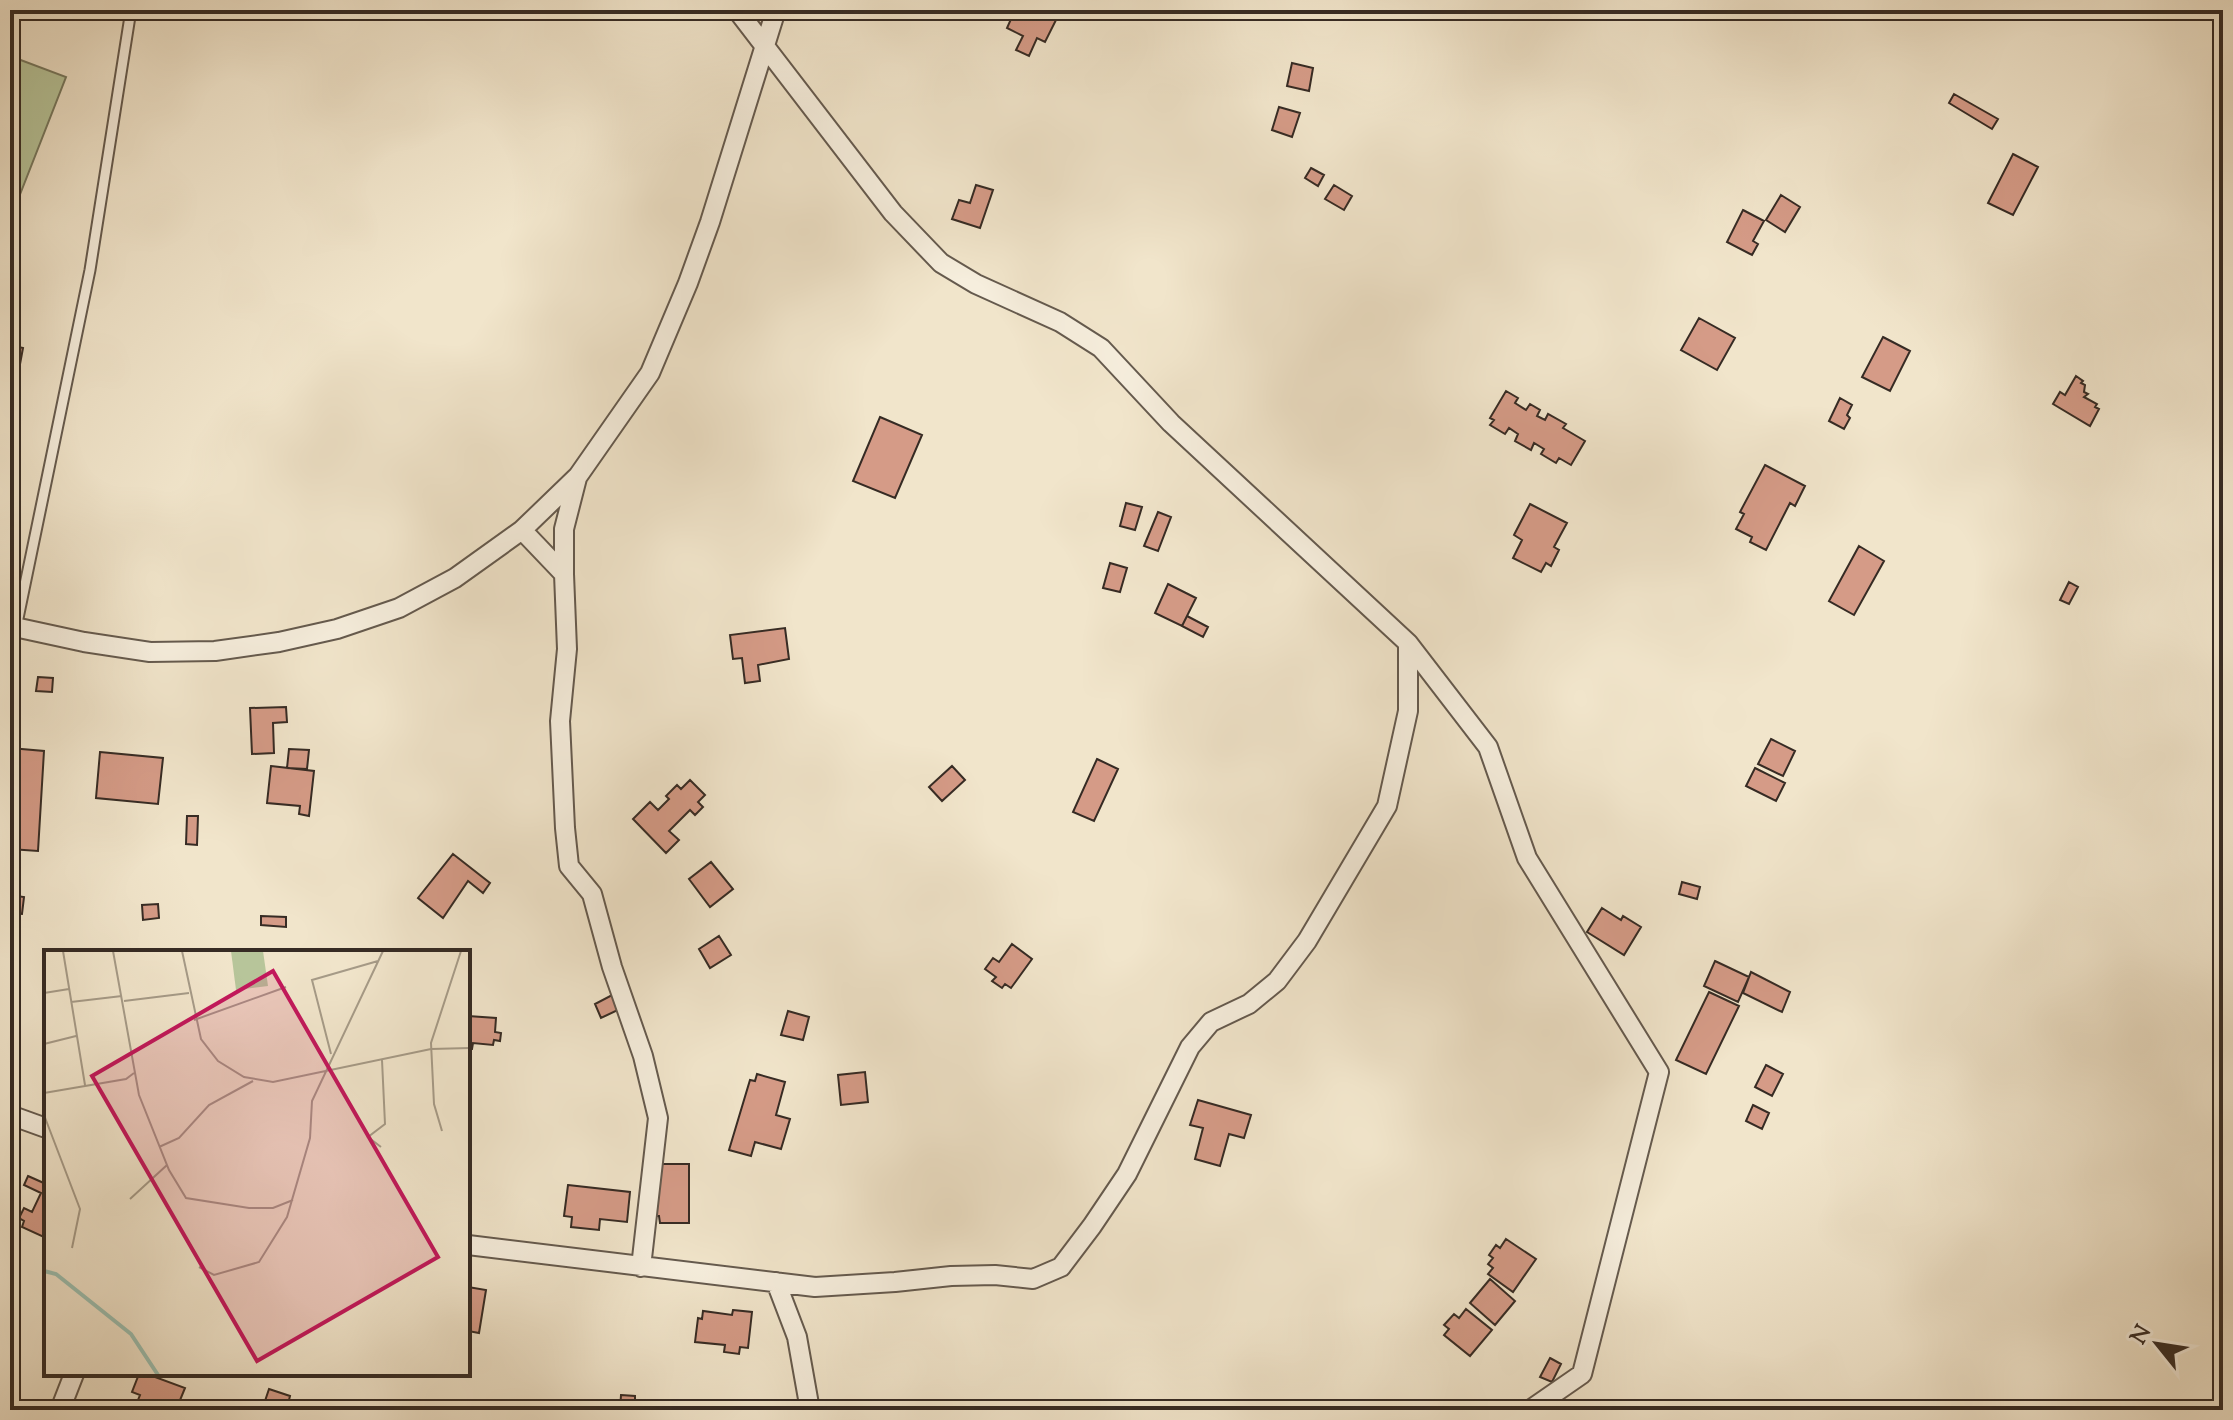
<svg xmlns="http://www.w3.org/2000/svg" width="2233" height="1420" font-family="'Sorts Mill Goudy',serif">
<rect width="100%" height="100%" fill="#f1e5cb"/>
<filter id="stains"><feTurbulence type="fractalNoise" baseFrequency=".0025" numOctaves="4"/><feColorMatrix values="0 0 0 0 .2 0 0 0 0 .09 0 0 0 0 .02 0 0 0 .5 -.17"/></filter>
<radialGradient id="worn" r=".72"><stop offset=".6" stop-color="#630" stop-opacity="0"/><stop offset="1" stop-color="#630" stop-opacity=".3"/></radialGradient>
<path fill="#b7c59a" stroke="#76785f" stroke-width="2" d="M10 56 66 77 10 220Z"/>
<path fill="#d59b87" stroke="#362b24" stroke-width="2" d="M1015 10H1061L1045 42 1037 38 1029 56 1016 50 1023 36 1007 28Z
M1292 63 1313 68 1309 91 1287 86Z
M1954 94 1998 119 1992 129 1949 103Z
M1279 107 1300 113 1292 137 1272 130Z
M2013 154 2038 167 2013 215 1988 203Z
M1311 168 1324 175 1318 186 1305 178Z
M976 185 993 190 980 228 952 219 959 200 970 203Z
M1334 185 1352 196 1344 210 1325 199Z
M1781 195 1800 207 1785 232 1766 220Z
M1743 210 1764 221 1753 241 1758 244 1752 255 1727 242Z
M1699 318 1735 338 1717 370 1681 350Z
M1883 337 1910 351 1890 391 1862 377Z
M10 345 23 348 10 418Z
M2076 376 2083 381 2081 383 2085 385 2084 392 2088 394 2084 397 2097 404 2095 407 2099 409 2090 426 2053 404 2060 392 2065 395Z
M1506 391 1518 398 1515 403 1526 410 1530 404 1540 410 1537 416 1545 420 1548 414 1566 424 1563 428 1585 441 1571 465 1559 458 1556 463 1541 454 1544 449 1534 443 1531 450 1515 441 1518 434 1509 428 1505 434 1490 425 1494 420 1490 418Z
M1840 398 1852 405 1847 415 1850 418 1844 429 1829 421Z
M880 417 922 435 895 498 853 481Z
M1765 465 1805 486 1795 506 1790 503 1766 550 1750 542 1752 537 1736 529 1744 514 1740 512Z
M1126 503 1142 507 1135 530 1120 526Z
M1530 504 1567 523 1554 547 1559 550 1551 566 1546 563 1541 572 1513 558 1522 540 1514 535Z
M1158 512 1171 517 1158 551 1144 546Z
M1859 546 1884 561 1854 615 1829 601Z
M1110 563 1127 568 1120 592 1103 588Z
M2069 582 2078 587 2069 604 2060 600Z
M1168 584 1196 598 1182 626 1155 613Z
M1187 616 1208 627 1203 637 1182 626Z
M785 628 789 659 758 665 760 681 745 683 742 658 733 659 730 635Z
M38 677 53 678 52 692 36 691Z
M286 707 287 722 273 723 274 753 252 754 250 708Z
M1771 739 1795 751 1783 776 1758 764Z
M10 748 44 751 38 851 10 849Z
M289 749 309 750 307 769 287 768Z
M100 752 163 758 158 804 96 798Z
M1097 759 1118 769 1094 821 1073 812Z
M271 766 314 771 309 816 299 814 300 806 267 803Z
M952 766 965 780 942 801 929 787Z
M1755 768 1785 783 1776 801 1746 786Z
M690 780 705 795 698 802 703 807 695 815 690 810 669 831 679 840 666 853 633 819 650 802 658 810 669 799 666 796 677 785 681 789Z
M187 816H198L197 845 186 844Z
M453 854 490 883 483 893 468 881 443 918 418 898Z
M711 862 733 889 710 907 689 879Z
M1682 882 1700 887 1697 899 1679 894Z
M10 895 24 897 22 914 10 913Z
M158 904 159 918 143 920 142 905Z
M1602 908 1621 920 1623 916 1641 927 1624 955 1587 932Z
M261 916 286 917V927L261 925Z
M719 936 731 955 710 968 699 949Z
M1012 944 1032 959 1011 988 1005 984 1002 988 992 981 996 977 985 969 993 958 999 962Z
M1715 961 1749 977 1738 1002 1704 986Z
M1751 972 1790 992 1782 1012 1743 993Z
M1709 992 1739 1006 1706 1074 1676 1060Z
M616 993 620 1009 601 1018 595 1004Z
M788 1011 809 1017 803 1040 781 1035Z
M468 1016 496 1018 495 1032 501 1033 500 1041 494 1040 493 1045 473 1043 472 1049H468Z
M1766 1065 1783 1074 1772 1096 1755 1087Z
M865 1072 868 1102 841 1105 838 1075Z
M757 1074 785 1082 776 1115 790 1119 781 1149 755 1142 751 1156 729 1150 750 1080 755 1081Z
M1198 1100 1251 1115 1244 1138 1229 1134 1220 1166 1195 1159 1203 1128 1190 1125Z
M1753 1105 1769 1113 1762 1129 1746 1121Z
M657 1164H689V1223H660L659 1216H657Z
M28 1176 46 1184V1238L22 1227 24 1221 19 1218 24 1208 32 1212 41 1193 24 1185Z
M568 1185 630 1192 627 1222 600 1219 599 1230 571 1227 572 1217 564 1216Z
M1506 1239 1536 1259 1513 1292 1488 1274 1493 1268 1488 1264 1493 1258 1489 1255 1496 1245 1500 1248Z
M1490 1279 1515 1301 1495 1325 1470 1303Z
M468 1287 486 1290 479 1333 468 1331Z
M1466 1309 1492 1330 1470 1356 1444 1335 1449 1329 1444 1325 1454 1314 1459 1318Z
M733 1310 752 1312 748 1348 740 1347 739 1354 724 1352 725 1345 695 1342 698 1318 702 1319 703 1311 732 1315Z
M1550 1358 1561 1364 1552 1382 1540 1377Z
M139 1374H147L185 1388 176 1410H134L140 1395 132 1392Z
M269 1389 290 1396 289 1400 316 1410H262Z
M621 1395 635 1396V1406L654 1407V1410H620Z"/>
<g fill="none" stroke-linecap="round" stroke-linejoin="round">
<defs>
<path id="lane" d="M16 628 90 270 131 10"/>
<path id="street" d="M737 10 893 213 941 263 976 284 1060 322 1101 348 1171 423 1408 643 1488 747 1527 858 1659 1072 1582 1374 1530 1410
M577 478 564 529V574L567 649 560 721 565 828 569 866 592 894 612 967 643 1056 658 1118 641 1267
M522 530 564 574
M10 626 84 642 150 652 215 651 279 642 337 629 399 608 455 578 522 530 578 476 650 373 688 283 710 222 776 10
M10 1115 46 1128
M468 1245 815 1287 895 1282 951 1276 995 1275 1033 1279 1061 1267 1092 1226 1127 1174 1190 1047 1211 1022 1249 1004 1277 981 1307 941 1387 806 1408 711V643
M776 1282 797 1337 810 1410
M60 1410 74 1374"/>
</defs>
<use href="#lane" stroke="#655a4e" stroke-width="13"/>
<use href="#street" stroke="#655a4e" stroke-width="22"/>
<use href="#lane" stroke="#f6eedd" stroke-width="9"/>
<use href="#street" stroke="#f6eedd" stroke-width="18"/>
</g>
<g transform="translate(44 950)">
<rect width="426" height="426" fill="#f1e5cb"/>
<path d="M187 1H219L224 36 192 40Z" fill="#b7c59a"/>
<path fill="none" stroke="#9cc0b1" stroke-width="4" d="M0 321 12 324 87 384 114 425"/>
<path fill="none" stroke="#a69b88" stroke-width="2" d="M19 1 41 135M69 1 95 145 125 220 142 248 205 258H229L249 250M138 1 157 89 174 111 200 127 229 132 387 99 426 98M0 43 25 39M80 51 145 43M27 52 78 46M150 70 242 37M0 94 32 86M287 104 268 30 334 11M0 143 82 129 90 123M0 165 36 259 28 298M398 181 390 154 387 93 417 1M115 197 135 188 165 155 209 131M337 197 324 187 341 174 338 110M86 249 123 215M155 317 170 325 215 312 243 267 266 188 268 151 339 1"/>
<path fill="#c2185b" fill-opacity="0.15" stroke="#c2185b" stroke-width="4" d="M229 21 394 307 213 411 48 126Z"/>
<rect width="426" height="426" fill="none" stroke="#362b24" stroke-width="4"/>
</g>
<rect width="2233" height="1420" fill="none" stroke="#f1e5cb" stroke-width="40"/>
<rect x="12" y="12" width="2209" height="1396" fill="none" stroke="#362b24" stroke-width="4"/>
<rect x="20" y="20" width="2193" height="1380" fill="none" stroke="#362b24" stroke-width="2"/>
<g transform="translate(2157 1344) rotate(300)" stroke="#f6eedd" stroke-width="6" paint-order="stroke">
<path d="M0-6L14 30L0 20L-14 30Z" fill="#362b24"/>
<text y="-12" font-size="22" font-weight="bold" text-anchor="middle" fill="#362b24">N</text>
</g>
<rect width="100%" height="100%" filter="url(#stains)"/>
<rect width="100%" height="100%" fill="url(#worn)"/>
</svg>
